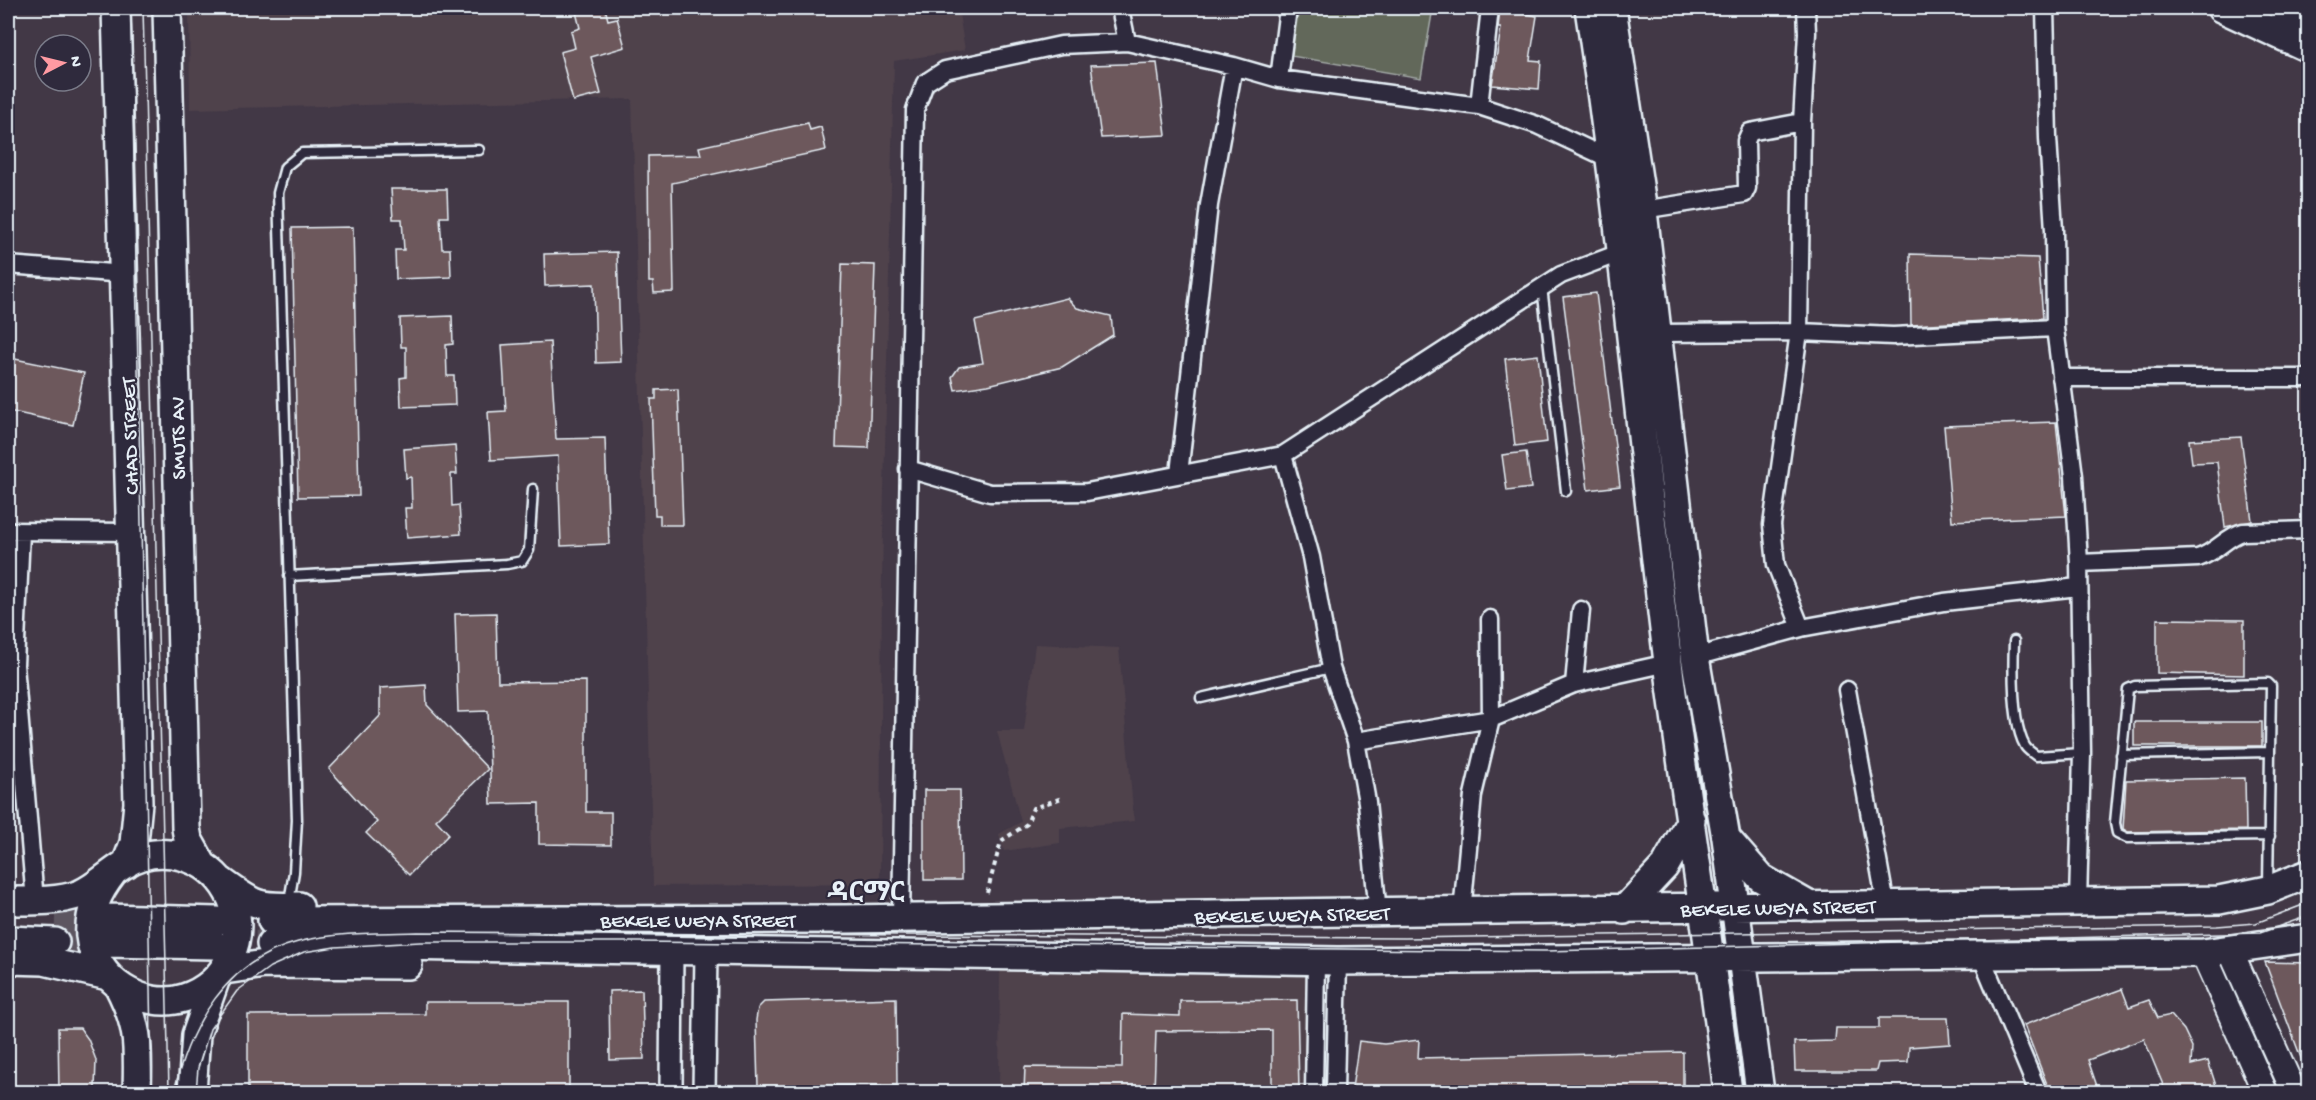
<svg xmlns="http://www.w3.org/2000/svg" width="2316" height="1100" font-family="'Gochi Hand','Noto Sans Ethiopic',sans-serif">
<rect width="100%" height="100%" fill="#423846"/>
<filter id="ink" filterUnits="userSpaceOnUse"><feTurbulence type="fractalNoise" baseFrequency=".0167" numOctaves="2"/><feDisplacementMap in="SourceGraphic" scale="12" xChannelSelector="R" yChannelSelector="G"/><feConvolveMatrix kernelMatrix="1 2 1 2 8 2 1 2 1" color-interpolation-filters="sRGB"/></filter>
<g filter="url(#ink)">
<path fill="#4f424c" d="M189 8H958L965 50 894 61 882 577 880 884 653 886 632 99 190 109Z
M1035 644 1119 648 1134 821 1060 828V843L1004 851 999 834 1021 822 997 731H1024Z
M1000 969 1311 971 1308 1092H999Z"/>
<path fill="#62675a" stroke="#a5aca9" stroke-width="1.5" d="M1299 8H1433L1421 78 1291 56Z"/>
<path fill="#6d595b" stroke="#e8f1f8" stroke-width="1.5" d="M575 8H605L608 20 617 18 625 47 591 57 601 94 573 101 560 52 575 48 571 31 580 28Z
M1500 8 1537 16 1530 60 1541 61 1539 89 1492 85 1501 28H1498Z
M1157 63 1166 135 1101 138 1091 65Z
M808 123 810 130 821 127 826 150 672 183 674 292 654 293 653 282H649L648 156 701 155 699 147Z
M391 189H447L448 217H440L442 249H450L451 277 396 279 395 250H404L402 219H393Z
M353 227 359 496 298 497 292 228Z
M617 252 621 362 596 363 594 284 545 286 544 254Z
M1910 254 2038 258 2043 318 1911 325Z
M842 264 875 265 869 448 836 447Z
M1596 293 1620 486 1588 490 1563 297Z
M1067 298 1077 308 1111 316 1113 335 1062 367 988 385 955 390 952 377 959 367 983 363 975 321Z
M452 316 453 344 446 345 447 376H454L455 405 401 407 400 378 406 377V347H401L400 318Z
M550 342 556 439 605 438 609 544 561 546 558 456 491 460 488 412 506 411 502 345Z
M1538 355 1547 442 1515 446 1505 359Z
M10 358 84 373 73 425 8 411Z
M678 389 683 525H660V515H655L651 399H656V390Z
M2056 422 2066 516 1952 521 1944 426Z
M2241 437 2252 521 2225 527 2217 462 2192 463 2189 440Z
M455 445 457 474H451L452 506 459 505 461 534 407 538 405 508H412L411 477 406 478 404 449Z
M1526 452 1531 488 1507 491 1502 455Z
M496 613 498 682 586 681V812H611V845L539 844V803L491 804 488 711 458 712 455 614Z
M2157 619 2244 620V675L2157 673Z
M426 685 427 705 488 769 436 820 449 834 409 875 366 833 377 822 329 769 380 716V688Z
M2134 722H2262V746H2134Z
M2245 778 2246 830 2128 832 2123 829 2126 780Z
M924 790H960L961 880H924Z
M2265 962 2308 963V1073L2307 1074Z
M2122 989 2129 1007 2149 1000 2158 1018 2171 1015 2184 1030 2192 1047 2191 1065 2208 1061 2218 1092H2166L2144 1039 2088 1060 2099 1092H2050L2024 1025Z
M642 990 644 1059 610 1060 609 991Z
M896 998 897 1085 758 1086 756 1020 758 1008 764 1002Z
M1297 1000 1299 1092H1272V1030L1156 1031 1154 1092H1024L1025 1067 1122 1068 1123 1014 1180 1016V1001Z
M425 1002H569V1092H248V1015L425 1014Z
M1879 1018H1948L1950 1044 1909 1047 1908 1062 1878 1063 1876 1071H1795L1794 1042 1835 1041 1836 1028H1879Z
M58 1028H80L88 1039 96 1060 95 1088H89V1092H59Z
M1419 1040 1418 1058 1683 1052V1092H1365V1090L1352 1088 1359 1041 1384 1044Z"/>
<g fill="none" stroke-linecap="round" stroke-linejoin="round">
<path stroke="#5b5461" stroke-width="27" stroke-dasharray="27 14" stroke-linecap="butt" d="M55 917 106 918
M217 921H272
M55 942 104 943
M215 945 271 944"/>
<defs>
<path id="service" d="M1542 287 1566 491
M289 576 507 564 522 561 529 550 533 489
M2014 641C2013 667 2012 724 2025 746 2027 750 2033 753 2036 756L2082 753
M1201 698 1331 668
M2121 755 2270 752
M2268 886 2271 686 2268 683 2135 686 2128 689 2115 823 2117 833 2127 838 2270 836
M289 902 294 872 297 820 278 193 285 167 302 153 479 150"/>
<path id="minor" d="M1120 8 1127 42
M1806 8 1807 33 1802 122 1799 332 1893 336 2055 328
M2045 8 2048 138 2054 230 2055 328 2074 476 2079 563 2082 753 2078 902
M1279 79 1288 8
M1479 106 1490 8
M1636 211 1744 194 1747 188 1746 141 1750 132 1802 122
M8 265 125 274
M1657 333 1799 332 1772 525 1776 565 1801 628 1695 657
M2061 378H2308
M1283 455 1311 557 1331 668 1356 741 1367 802 1378 913
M908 469 990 493 1087 492 1283 455 1561 275 1622 252
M1179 474 1209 205 1234 66
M8 531 132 532
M21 532 15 665 35 901
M2079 563 2198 558C2217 552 2227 536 2243 532L2308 530
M1801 628 1944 602 2078 587
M1574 684 1581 610
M1847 690 1886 905
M1356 741 1491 719 1574 684 1668 663
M1462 912 1473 795 1491 719 1490 619
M901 919 915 110 925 83 945 70 1061 45 1127 42 1234 66 1279 79 1479 106 1537 125 1616 162
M1981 956 2038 1092
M1314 1092 1316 961
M1335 1092 1338 961"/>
<path id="tertiary" d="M671 1092 672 950
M704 1092 706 952"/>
<path id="secondary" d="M2230 950 2294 1092
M2203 953 2265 1092"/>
<path id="primary" d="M116 8 138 803 134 843 126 864
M167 8 186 828 188 839 202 864
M1589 8C1622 225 1641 444 1668 662 1686 806 1711 949 1728 1092
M1612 8 1643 211 1695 657 1726 838 1760 1092
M2221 8 2308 48
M2282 8 2308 20
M1726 838 1761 878 1810 906
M221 881C254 905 257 908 299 906
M8 901C31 901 57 902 80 894 96 887 110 873 125 864 160 842 208 856 228 892 239 911 240 936 230 957 221 978 205 991 184 998 143 1011 94 980 90 936 88 912 98 892 112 874
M1624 910 1665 866 1691 820
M106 918 217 921
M272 921 845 919 2219 900 2268 890 2308 874
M8 940 55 942
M104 943 215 945
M271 944 1338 961 2203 953 2308 938
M8 960 44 961 108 976
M224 970 265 964 408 965
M118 985C140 1027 138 1047 137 1092
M192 1092 196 1035 215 981"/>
</defs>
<use href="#service" stroke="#e8f1f8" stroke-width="13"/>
<use href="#minor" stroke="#e8f1f8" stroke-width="21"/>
<use href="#tertiary" stroke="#e8f1f8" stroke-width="26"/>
<use href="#secondary" stroke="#e8f1f8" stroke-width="28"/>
<use href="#primary" stroke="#e8f1f8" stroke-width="32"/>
<path stroke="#e8f1f8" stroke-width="4" stroke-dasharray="4.5 4.5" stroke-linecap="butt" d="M987 893 1001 841 1027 824 1033 808 1062 798"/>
<use href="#service" stroke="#2f2a3d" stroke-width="8"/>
<use href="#minor" stroke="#2f2a3d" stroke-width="16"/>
<use href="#tertiary" stroke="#2f2a3d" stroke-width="21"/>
<use href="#secondary" stroke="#2f2a3d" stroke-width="24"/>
<use href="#primary" stroke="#2f2a3d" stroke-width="27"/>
<path stroke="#e8f1f8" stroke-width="1.5" d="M131 8 152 1092
M143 8 169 1090
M174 1092C189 1025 227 960 298 942 336 932 379 933 417 932L1405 938 2217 926 2256 923 2308 903
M196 1092 198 1068 210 1029 237 991 270 967 304 952 335 947 420 942H635L1546 951 2260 933 2308 916"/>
</g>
</g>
<g text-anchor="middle" stroke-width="4.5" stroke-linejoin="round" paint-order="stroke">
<g font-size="21" fill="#e8f1f8" stroke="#2f2a3d">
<text transform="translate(129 436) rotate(-92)" y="7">CHAD STREET</text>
<text transform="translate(177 438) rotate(-91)" y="7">SMUTS AV</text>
<text transform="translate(1778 907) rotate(-1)" y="7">BEKELE WEYA STREET</text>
<text transform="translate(1292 914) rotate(-1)" y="7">BEKELE WEYA STREET</text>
<text x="698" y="927">BEKELE WEYA STREET</text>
</g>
<g font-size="27" font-weight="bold" fill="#e8f1f8" stroke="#2f2a3d">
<text x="866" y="900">ዳርማር</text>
</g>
</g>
<rect width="2316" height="1100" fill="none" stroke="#2f2a3d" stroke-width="30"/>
<rect x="15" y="15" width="2286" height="1070" fill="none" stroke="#e8f1f8" stroke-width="2" filter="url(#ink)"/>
<g transform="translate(63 63) rotate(83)"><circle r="28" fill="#2f2a3d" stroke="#797a88" stroke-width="1.5"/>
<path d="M0-4.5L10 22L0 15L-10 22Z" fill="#ff9aa2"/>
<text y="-9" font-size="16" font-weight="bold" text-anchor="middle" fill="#e8f1f8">N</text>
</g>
</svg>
